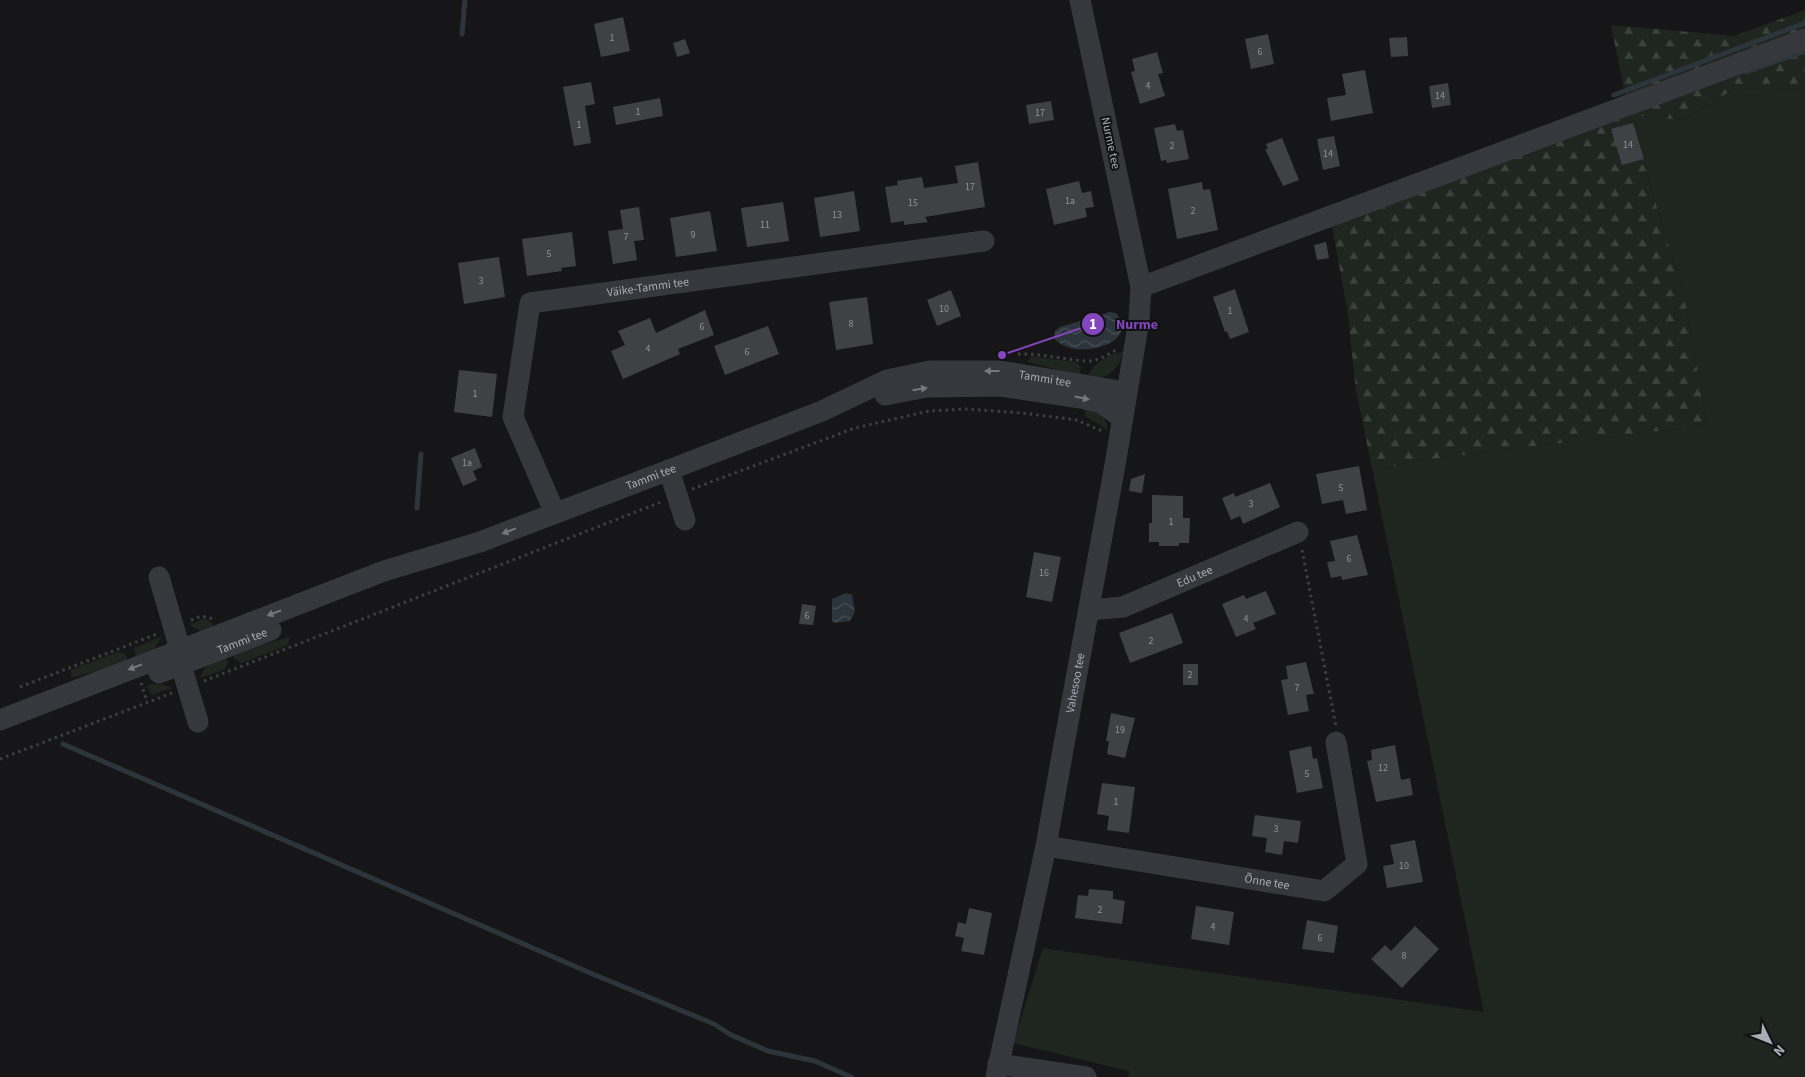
<svg xmlns="http://www.w3.org/2000/svg" width="1805" height="1077" font-family="'Source Sans 3',sans-serif">
<defs>
<pattern id="forest-firs" width="22" height="20" patternUnits="userSpaceOnUse" patternTransform="scale(1.25)"><rect width="22" height="20" fill="#1e261f"/><path d="M5 1l3.5 6h-7zM16 11l3.5 6h-7z" fill="#3c433d"/></pattern>
<pattern id="water-waves" width="16" height="10" patternUnits="userSpaceOnUse" patternTransform="scale(1.25)"><rect width="16" height="10" fill="#2c353c"/><path d="M0 5q4-4 8 0t8 0" fill="none" stroke="#485056"/></pattern>
</defs>
<rect width="100%" height="100%" fill="#161618"/>
<path fill="#1e261f" d="M1736 88 1805 90V1077H1128L1129 1071 1013 1043 1043 948 1484 1012 1373 473 1407 462 1707 425 1685 300 1629 114 1682 120Z
M1123 352C1119 370 1107 381 1088 377 1091 364 1110 353 1123 352Z
M1032 356 1075 362 1081 366 1080 375 1027 362Z
M1084 405 1104 416 1108 430 1085 416Z
M203 619 208 620 214 626 201 631 189 625Z
M162 636 154 650 136 658 134 648Z
M290 637 288 645 247 661 241 663 234 659 232 653Z
M118 652 125 654 129 663 71 678V670Z
M225 655 228 662 225 669 200 678 206 665Z
M151 684H160L172 688 152 695 146 686Z"/>
<path fill="url(#forest-firs)" d="M1805 10V90L1736 88 1682 120 1629 115 1685 300 1707 425 1407 462 1373 473 1356 390 1347 308 1332 226 1629 114 1611 25 1734 36Z"/>
<path fill="url(#water-waves)" d="M1110 312 1116 313C1143 345 1071 362 1054 338L1055 331 1060 327Z
M846 593 852 595 855 612 850 621 834 623 832 620V599Z"/>
<g fill="none" stroke-linecap="round" stroke-linejoin="round">
<path stroke="#2c353c" stroke-width="5" d="M462 34 465 0
M1746 72 1805 51
M1614 95 1805 23
M417 508 421 454
M63 744 595 975 714 1024 731 1035 768 1051 815 1061 851 1077"/>
</g>
<path fill="#404145" d="M623 17 630 51 601 57 594 24Z
M1268 34 1274 64 1251 69 1245 39Z
M1407 37 1408 56 1391 57 1389 38Z
M685 39 690 53 677 57 673 43Z
M1157 52 1163 73 1158 74 1165 96 1140 104 1131 72 1135 71 1132 59Z
M1365 70 1373 113 1331 121 1327 98 1346 95 1342 74Z
M591 82 595 104 585 106 591 143 574 146 563 87Z
M1448 83 1451 105 1432 108 1429 86Z
M660 98 663 116 616 125 613 107Z
M1051 101 1054 120 1029 124 1026 105Z
M1633 123 1644 159 1622 165 1611 129Z
M1175 124 1177 131 1183 130 1189 159 1167 163 1166 160 1161 161 1154 128Z
M1334 136 1340 166 1323 170 1317 139Z
M1282 138 1299 180 1283 186 1265 149H1268L1266 144Z
M978 162 985 207 925 217 928 222 904 225V221L891 223 885 187 898 185 897 181 922 177 924 188 958 183 955 166Z
M1079 181 1082 193 1091 191 1094 207 1085 208 1087 217 1054 225 1046 189Z
M1202 182 1203 190 1210 189 1218 230 1177 239 1168 189Z
M854 191 860 231 820 237 814 198Z
M783 202 789 241 747 247 741 208Z
M639 207 644 240 634 241 637 260 613 264 608 231 623 229 620 210Z
M710 211 717 251 676 257 670 218Z
M572 232 576 266 561 268 562 271 527 276 522 239Z
M1326 242 1329 258 1317 260 1314 245Z
M499 257 505 297 464 304 458 263Z
M1235 289 1249 332 1230 339 1227 331 1225 332 1213 297Z
M951 290 961 316 937 326 927 300Z
M867 297 873 344 836 350 829 302Z
M705 310 714 335 678 349 680 354 623 379 611 351 625 345 618 331 650 318 656 333Z
M768 326 779 354 725 375 714 346Z
M459 370 497 374 492 417 454 412Z
M475 448 482 467 473 471 477 480 463 486 451 458Z
M1359 466 1367 510 1346 514 1343 500 1322 504 1316 474Z
M1145 474 1142 493 1129 491 1131 479Z
M1270 483 1280 507 1243 524 1240 516 1231 520 1222 498 1234 493 1235 497Z
M1152 495 1183 496V518H1190L1189 543H1179V546H1159V542H1149V523H1152Z
M1357 535 1368 575 1342 580 1341 576 1331 578 1327 562 1335 561 1330 541Z
M1034 552 1061 557 1052 602 1026 597Z
M1266 591 1276 614 1253 623 1256 629 1236 637 1222 604 1244 595 1246 599Z
M802 604 816 606 813 625 799 624Z
M1172 613 1183 643 1130 663 1119 633Z
M1306 662 1314 694 1306 695 1309 711 1288 715 1281 680 1288 679 1286 666Z
M1183 664H1198V685H1183Z
M1111 713 1135 718 1125 758 1107 754 1109 741H1106Z
M1395 745 1401 780 1410 778 1413 795 1376 802 1367 761 1372 760 1371 750Z
M1311 746 1313 759 1317 758 1323 788 1297 793 1289 751Z
M1102 783 1135 787 1129 833 1107 830 1109 816 1097 814Z
M1255 815 1301 821 1298 843 1284 841 1282 855 1265 852 1267 838 1252 836Z
M1415 840 1423 882 1387 888 1383 866 1394 864 1390 845Z
M1089 889 1113 891V899L1125 901 1122 924 1075 918 1078 895 1088 896Z
M1196 906 1234 912 1229 945 1191 939Z
M969 908 992 913 984 955 961 951 964 938 955 936 958 922 966 924Z
M1307 920 1338 926 1334 953 1302 949Z
M1415 926 1439 949 1402 988 1371 959 1385 945 1391 951Z"/>
<g fill="none" stroke-linecap="round" stroke-linejoin="round">
<path stroke="#3d3f44" stroke-width="3" stroke-dasharray="2.5 4" stroke-linecap="butt" d="M1018 354C1042 353 1065 360 1087 361 1098 361 1107 355 1116 350
M692 489 855 428 929 411 967 409 1022 413 1077 420 1102 431
M1302 550 1336 726
M191 620 202 616 213 619
M204 681 661 502
M141 683 147 701
M20 687 157 634
M0 759 172 693"/>
<g stroke="#37383d" stroke-width="21">
<path d="M1141 287 1805 39"/>
<path d="M885 395 927 387 1000 386 1081 398 1102 403 1122 418"/>
<path d="M669 470 685 520"/>
<path id="s1" d="M555 513 513 417 530 303 984 241"/>
<path d="M159 577 180 649 181 665 198 722"/>
<path id="s2" d="M1089 610 1123 607 1298 532"/>
<path id="s3" d="M159 673 271 630"/>
<path id="s4" d="M0 720 384 571 480 542 669 470 822 411 887 380 930 371H1000L1126 392"/>
<path id="s5" d="M1046 846 1324 891 1357 864 1336 742"/>
<path d="M998 1064 1086 1077"/>
<path id="s6" d="M996 1077 1046 846 1061 761 1115 465 1139 320 1141 287 1080 0"/>
</g>
</g>
<defs><path id="oneway-solid" d="M-6-.8H1V-3.2L6.5 0L1 3.2V.8H-6Z" transform="scale(1.25)"/></defs>
<g fill="#757881">
<use href="#oneway-solid" transform="translate(992 371) rotate(-180)"/>
<use href="#oneway-solid" transform="translate(920 389) rotate(-9)"/>
<use href="#oneway-solid" transform="translate(1082 398) rotate(12)"/>
<use href="#oneway-solid" transform="translate(509 531) rotate(159)"/>
<use href="#oneway-solid" transform="translate(274 613) rotate(159)"/>
<use href="#oneway-solid" transform="translate(135 667) rotate(159)"/>
</g>
<g text-anchor="middle" stroke-width="4" stroke-linejoin="round" paint-order="stroke">
<g font-size="10" fill="#8e929b">
<text x="612" y="41">1</text>
<text x="1260" y="55">6</text>
<text x="1148" y="89">4</text>
<text x="1440" y="99">14</text>
<text x="638" y="115">1</text>
<text x="1040" y="116">17</text>
<text x="579" y="128">1</text>
<text x="1628" y="148">14</text>
<text x="1172" y="149">2</text>
<text x="1328" y="157">14</text>
<text x="970" y="190">17</text>
<text x="1070" y="204">1a</text>
<text x="913" y="206">15</text>
<text x="1193" y="214">2</text>
<text x="837" y="218">13</text>
<text x="765" y="228">11</text>
<text x="693" y="238">9</text>
<text x="626" y="240">7</text>
<text x="549" y="257">5</text>
<text x="481" y="284">3</text>
<text x="944" y="312">10</text>
<text x="1230" y="314">1</text>
<text x="851" y="327">8</text>
<text x="702" y="330">6</text>
<text x="648" y="352">4</text>
<text x="747" y="355">6</text>
<text x="475" y="397">1</text>
<text x="467" y="466">1a</text>
<text x="1341" y="491">5</text>
<text x="1251" y="507">3</text>
<text x="1171" y="525">1</text>
<text x="1349" y="562">6</text>
<text x="1044" y="576">16</text>
<text x="807" y="619">6</text>
<text x="1246" y="622">4</text>
<text x="1151" y="644">2</text>
<text x="1190" y="678">2</text>
<text x="1297" y="691">7</text>
<text x="1120" y="733">19</text>
<text x="1383" y="771">12</text>
<text x="1307" y="777">5</text>
<text x="1116" y="805">1</text>
<text x="1276" y="832">3</text>
<text x="1404" y="869">10</text>
<text x="1100" y="913">2</text>
<text x="1213" y="930">4</text>
<text x="1320" y="941">6</text>
<text x="1404" y="959">8</text>
</g>
<g font-size="12" fill="#a8adb8" stroke="#111113">
<text transform="translate(1111 143) rotate(78)" y="4">Nurme tee</text>
<text dy="4" stroke="none"><textPath href="#s1" startOffset="339">Väike-Tammi tee</textPath></text>
<text dy="4" stroke="none"><textPath href="#s4" startOffset="1110">Tammi tee</textPath></text>
<text dy="4" stroke="none"><textPath href="#s4" startOffset="695">Tammi tee</textPath></text>
<text dy="4" stroke="none"><textPath href="#s2" startOffset="112">Edu tee</textPath></text>
<text dy="4" stroke="none"><textPath href="#s3" startOffset="89">Tammi tee</textPath></text>
<text dy="4" stroke="none"><textPath href="#s6" startOffset="402">Vahesoo tee</textPath></text>
<text dy="4" stroke="none"><textPath href="#s5" startOffset="224">Õnne tee</textPath></text>
</g>
</g>
<path fill="none" stroke="#8446be" stroke-width="2" d="M1002 355L1093 324"/>
<g fill="#8446be" stroke="#111113" stroke-width="2">
<circle cx="1002" cy="355" r="5"/>
<circle cx="1093" cy="324" r="12"/>
</g>
<g font-size="15" text-anchor="middle" font-weight="bold" fill="#fff">
<text x="1093" y="329">1</text>
</g>
<g font-size="14" text-anchor="middle" font-weight="bold" fill="#8446be" stroke="#111113" stroke-width="4" stroke-linejoin="round" paint-order="stroke">
<text x="1137" y="329">Nurme</text>
</g>
<g transform="translate(1770 1042) rotate(133)" stroke="#111113" stroke-width="4" paint-order="stroke">
<path d="M0-4L9 19L0 12L-9 19Z" fill="#a8adb8"/>
<text y="-8" font-size="14" font-weight="bold" text-anchor="middle" fill="#a8adb8">N</text>
</g>
</svg>
